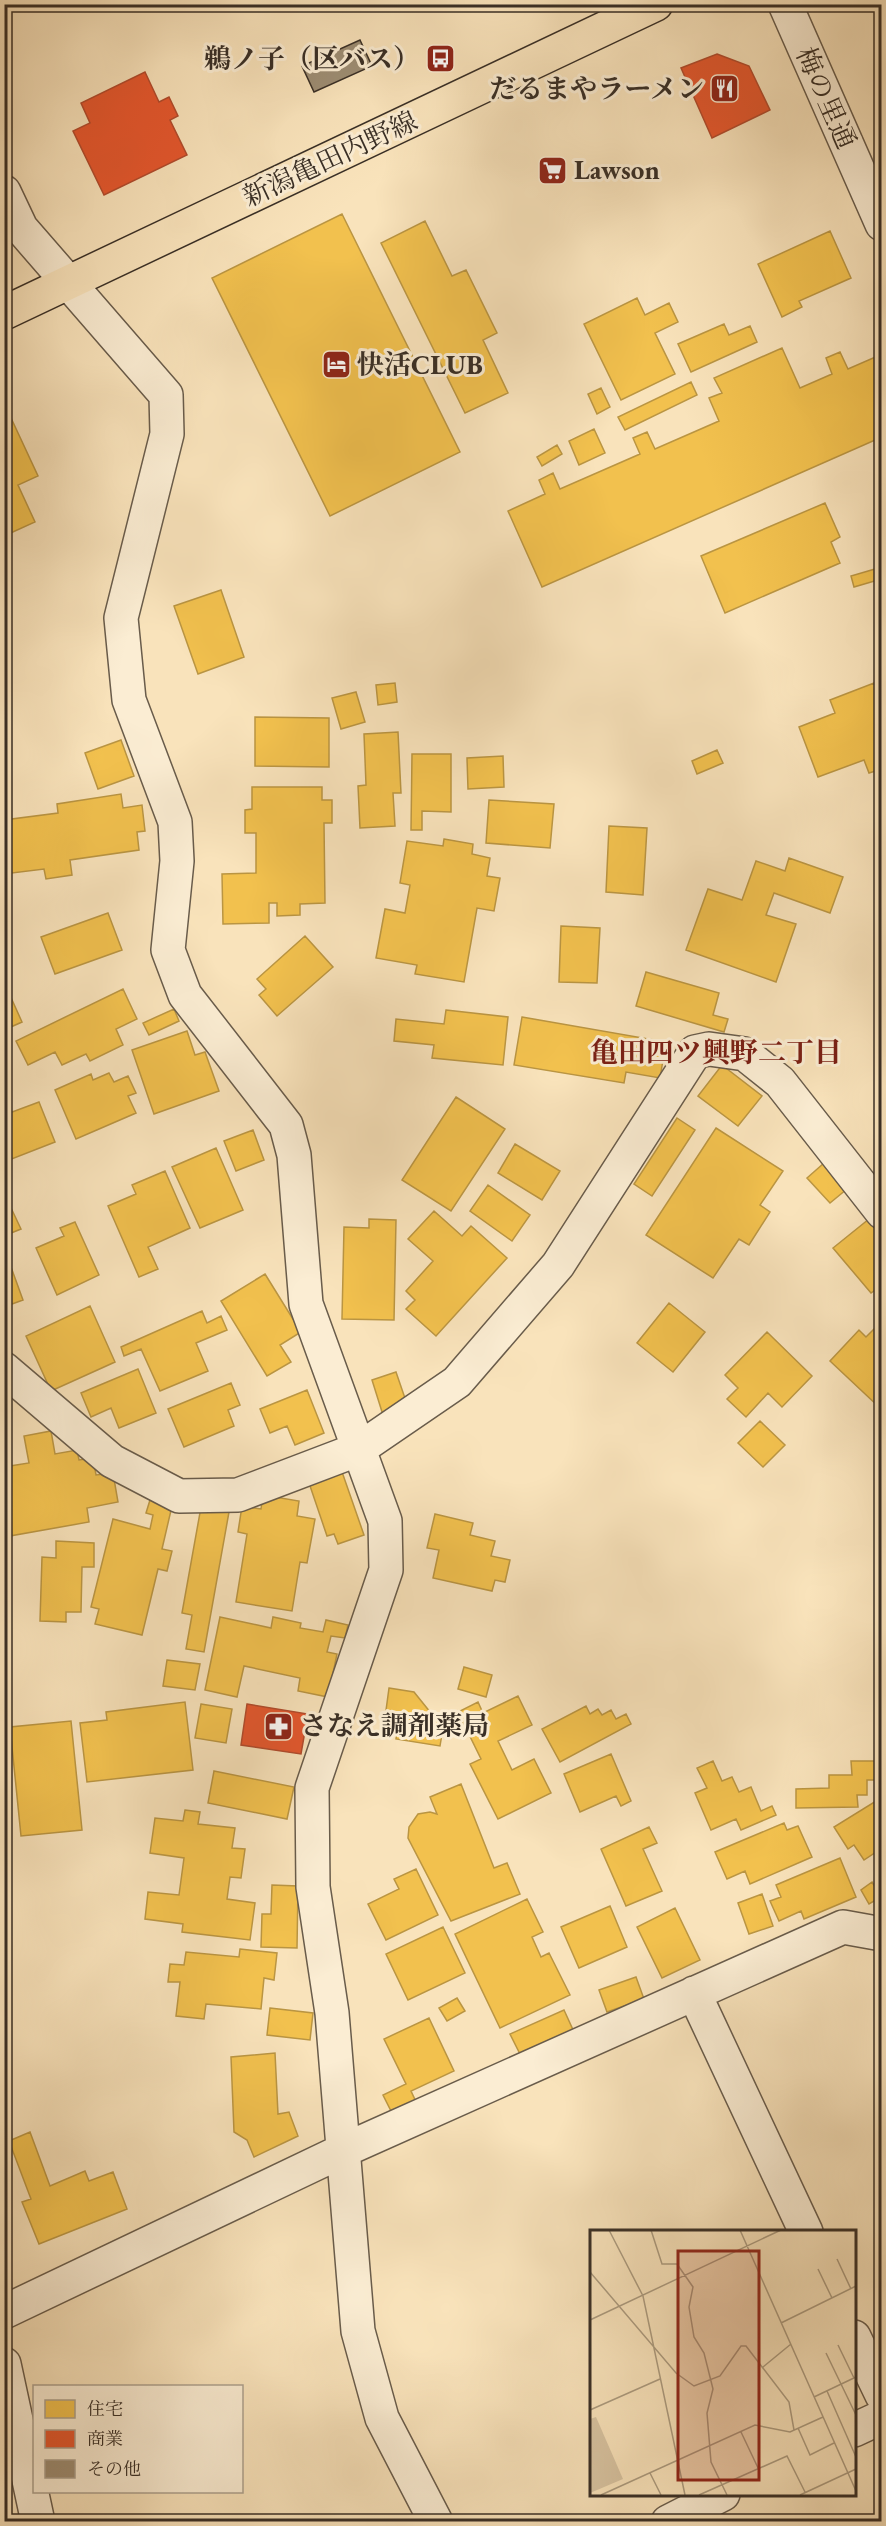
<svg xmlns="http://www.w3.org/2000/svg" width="886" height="2526" font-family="'EB Garamond','Noto Serif JP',serif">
<rect width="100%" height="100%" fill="#f9e3bb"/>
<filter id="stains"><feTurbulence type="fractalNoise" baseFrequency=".00333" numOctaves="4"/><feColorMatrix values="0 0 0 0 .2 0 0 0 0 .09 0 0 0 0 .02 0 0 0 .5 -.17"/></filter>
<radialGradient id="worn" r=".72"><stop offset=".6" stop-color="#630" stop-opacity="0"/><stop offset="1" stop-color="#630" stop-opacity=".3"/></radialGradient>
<path fill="#f2c14e" stroke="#ba9542" stroke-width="1.5" d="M342 214 460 452 330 516 212 278Z
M425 221 452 276 466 270 497 333 483 340 508 393 465 413 381 243Z
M830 231 851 278 799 301 802 307 782 317 758 264Z
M637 298 645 315 669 303 678 322 655 333 675 374 621 400 584 324Z
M724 324 729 335 750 326 757 342 691 372 678 344Z
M782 348 800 388 832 374 826 358 840 352 848 369 880 355 882 360V437L542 587 508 511 545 494 539 480 553 473 560 489 640 454 633 438 647 432 655 449 719 421 709 398 722 393 714 378Z
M691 382 697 395 625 430 618 417Z
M601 388 610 407 597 414 588 394Z
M5 405 38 476 18 485 35 522 4 536Z
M594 429 605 453 579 465 569 441Z
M557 445 562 454 542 466 537 457Z
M825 503 840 537 831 542 840 563 725 613 701 556Z
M875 569 878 580 854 587 851 576Z
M221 590 244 657 198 674 174 606Z
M395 683 397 702 378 705 376 685Z
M874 683 877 693 882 691V769L869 773 864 760 818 777 799 727 835 713 830 700Z
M356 692 365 722 341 729 332 698Z
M255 717 329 718V767L255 766Z
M398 732 401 793H393L395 826 360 828 358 786 366 785 364 734Z
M121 740 134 776 98 789 85 753Z
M717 750 723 763 697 774 692 761Z
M412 754H451V812L422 811V830H411Z
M503 756 504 787 468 789 467 758Z
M252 787H322V800H332V823H324L325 903 300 904V915L277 916V903H269V923L223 924 222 874 256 873V833H245V810L252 809Z
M121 794 123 808 142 805 145 831 137 832 139 850 70 860 72 875 46 879 44 869 4 874V820L58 813 57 804Z
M489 800 554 804 550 848 486 843Z
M609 826 647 828 643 895 606 892Z
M444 839 473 844 472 854 490 858 487 876 500 878 494 911 477 908 464 982 415 974 417 965 376 958 385 909 405 913 410 885 400 883 407 841 443 846Z
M789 858 843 877 830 913 774 893 766 915 796 924 776 982 686 950 708 889 742 900 756 861 785 871Z
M108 913 122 950 55 974 41 937Z
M561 926 600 928 597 983 559 982Z
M305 936 333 967 277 1016 259 995 266 989 257 979Z
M646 972 719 993 713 1015 728 1019 724 1032 636 1006Z
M4 982 22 1022 4 1030Z
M123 989 137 1019 116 1029 123 1045 90 1061 86 1054 62 1065 55 1052 28 1065 16 1041Z
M174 1009 179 1021 149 1035 143 1023Z
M446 1010 508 1017 503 1065 432 1058 434 1045 394 1041 396 1019 444 1024Z
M522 1017 666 1042 660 1078 626 1072 624 1083 514 1065Z
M187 1031 195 1055 205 1052 219 1091 154 1114 132 1050Z
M722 1065 762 1096 738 1126 698 1096Z
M109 1073 114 1082 128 1076 136 1093 128 1096 136 1113 76 1139 55 1090 91 1074 93 1080Z
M456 1097 505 1129 451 1211 402 1180Z
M39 1102 55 1142 4 1162V1115Z
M677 1118 695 1130 652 1196 634 1184Z
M716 1128 783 1171 760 1205 770 1212 749 1245 739 1239 713 1278 646 1235Z
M253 1130 264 1160 236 1171 224 1141Z
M515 1144 560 1171 542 1200 498 1173Z
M216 1148 243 1210 200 1228 172 1167Z
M824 1163 847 1189 830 1203 807 1178Z
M165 1171 190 1228 148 1247 158 1269 139 1277 108 1206 136 1194 132 1185Z
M488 1185 530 1215 512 1241 470 1211Z
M4 1193 21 1229 4 1236Z
M434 1211 462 1236 471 1226 507 1258 436 1336 406 1309 415 1300 406 1291 433 1261 408 1239Z
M369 1219 396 1220 394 1320 342 1319 344 1227 369 1228Z
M869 1219 882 1234V1285L871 1293 833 1248Z
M75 1222 99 1275 57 1295 36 1248 64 1236 60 1228Z
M4 1256H7L23 1300 4 1307Z
M265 1274 301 1332 280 1345 291 1362 267 1376 221 1301Z
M669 1303 705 1332 673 1372 637 1343Z
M90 1306 115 1362 51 1391 26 1336Z
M202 1311 207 1323 221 1316 227 1330 196 1343 208 1371 160 1391 141 1349 124 1356 121 1347Z
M882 1321V1406L880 1408 830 1361 859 1330 866 1337Z
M767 1332 812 1376 782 1407 768 1393 746 1417 727 1399 738 1388 725 1375Z
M138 1369 156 1413 119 1428 111 1408 91 1417 81 1393Z
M396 1372 408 1407 383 1415 372 1380Z
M231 1383 240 1405 228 1410 234 1426 184 1447 168 1409Z
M307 1390 324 1433 295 1445 287 1426 270 1433 260 1409Z
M760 1421 785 1445 763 1467 738 1443Z
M51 1431 55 1454 77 1450 79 1460 93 1458 96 1475 113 1473 118 1502 87 1508 89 1522 4 1537V1467L29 1463 24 1436Z
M341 1469 364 1535 338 1544 334 1534 327 1536 308 1480Z
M263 1495 299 1501 297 1516 315 1519 307 1563 300 1562 292 1611 236 1602 247 1534 238 1532 242 1506 261 1509Z
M150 1500 172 1506 162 1549 172 1551 167 1571 158 1569 142 1635 95 1624 99 1609 91 1607 113 1519 150 1529 153 1515 146 1513Z
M201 1507 229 1512 204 1652 186 1649 192 1615 182 1613Z
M435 1514 473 1523 470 1535 495 1541 491 1556 510 1560 505 1582 495 1580 492 1591 433 1578 439 1550 427 1548Z
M56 1541 94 1543V1567H82L81 1612H66V1622L40 1621 42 1557 56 1558Z
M220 1617 271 1628 273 1617 301 1623 300 1628 323 1632 326 1620 348 1625 345 1638 331 1636 327 1652 337 1654 328 1697 298 1691 300 1678 244 1666 237 1697 205 1690Z
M167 1660 200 1664 195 1690 163 1686Z
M464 1667 492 1675 486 1697 458 1689Z
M389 1688 414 1692 443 1728 440 1746 396 1739 398 1727 384 1725Z
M518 1696 532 1725 498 1741 512 1770 534 1759 551 1793 498 1819 470 1764 481 1759 458 1712 478 1702 483 1713Z
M185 1702 193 1770 87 1782 80 1723 107 1720 106 1712Z
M201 1704 232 1709 226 1743 195 1738Z
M586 1706 590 1714 598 1709 602 1715 611 1710 616 1719 626 1714 631 1724 560 1762 542 1729Z
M71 1721 82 1830 21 1836 10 1727Z
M611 1754 631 1801 621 1806 616 1796 580 1812 564 1774Z
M713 1761 722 1781 732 1777 739 1792 751 1787 761 1811 772 1806 776 1815 741 1830 736 1819 711 1830 695 1793 707 1788 697 1768Z
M851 1761H880V1780H867V1795H857L858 1807 796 1808V1789L829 1788V1775H852Z
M214 1771 294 1787 287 1819 208 1803Z
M461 1784 494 1868 507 1863 520 1894 451 1921 408 1838 409 1827 418 1814 430 1812 437 1814 430 1797Z
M876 1801 882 1810V1848L864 1860 854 1845 848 1849 834 1827Z
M185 1810 200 1812 198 1824 235 1828 232 1848 245 1849 241 1878 230 1877 227 1899 255 1903 250 1940 182 1932 183 1924 145 1919 148 1892 179 1895 184 1858 150 1853 155 1818 183 1821Z
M784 1823 787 1830 798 1826 812 1857 750 1884 745 1871 727 1879 715 1852Z
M649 1827 657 1843 643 1849 662 1891 626 1906 601 1849Z
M840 1858 856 1897 804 1919 801 1911 779 1921 770 1901 781 1897 776 1885Z
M416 1869 438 1915 386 1940 368 1904 399 1889 394 1879Z
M872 1882 881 1897 869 1904 861 1890Z
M272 1885 298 1886 297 1948 261 1947 262 1914H271Z
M762 1894 773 1926 749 1934 738 1903Z
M527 1899 543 1932 532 1937 541 1957 549 1953 570 1995 500 2028 455 1934Z
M610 1906 627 1947 579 1968 561 1927Z
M675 1908 700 1960 662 1978 637 1927Z
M443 1927 465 1973 408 2000 386 1954Z
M240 1949 277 1953 274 1980 264 1978 261 2009 206 2004 204 2019 176 2016 180 1982H168L170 1964 184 1965 186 1952 239 1957Z
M636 1977 644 1999 607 2012 599 1990Z
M457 1998 465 2011 447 2021 439 2008Z
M270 2008 313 2013 310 2040 267 2035Z
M564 2010 574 2032 521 2056 510 2034Z
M429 2018 454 2071 411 2091 418 2106 394 2117 383 2095 406 2084 384 2039Z
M275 2053 278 2114 289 2112 298 2136 254 2157 247 2140 234 2132 231 2057Z
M30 2132 50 2186 85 2171 89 2181 113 2172 127 2209 39 2244 22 2202 31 2199 9 2141Z"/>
<path fill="#e4572e" stroke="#b14b2c" stroke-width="1.5" d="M717 54 749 66 770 110 712 138 681 68Z
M145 72 159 102 169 97 178 116 170 120 187 155 104 195 73 131 90 123 81 103Z
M247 1704 308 1714 301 1754 241 1745Z"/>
<path fill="#9d8d73" stroke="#392f26" stroke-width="1.5" d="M360 40 372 66 314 92 302 66Z"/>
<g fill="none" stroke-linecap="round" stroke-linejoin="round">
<defs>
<path id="minor" d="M785 4 882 224
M4 192 21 228 166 395 167 434 121 618 129 700 175 822 177 861 168 950 185 995 286 1125 294 1155 306 1304 385 1521 386 1570 312 1788 313 1887 332 2013 358 2331 382 2418 436 2522
M4 1369 112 1461 179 1496 238 1495 359 1449 457 1382 558 1265 695 1052 709 1049 745 1054 780 1082 882 1212
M694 1993 806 2232
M4 2312 342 2151 843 1927 882 1934
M854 2337 882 2395
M4 2364 38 2522
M854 2430 882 2417
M668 2522 723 2494"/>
<path id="major" d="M4 313 656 4"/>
</defs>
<use href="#minor" stroke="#695c4b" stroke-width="36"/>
<use href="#major" stroke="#392f26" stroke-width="36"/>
<use href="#minor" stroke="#fbedd3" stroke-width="33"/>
<use href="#major" stroke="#f9e3bb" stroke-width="33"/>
</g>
<defs>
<symbol id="bus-square" viewBox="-11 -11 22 22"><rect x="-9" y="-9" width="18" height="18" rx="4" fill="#8f2418" stroke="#fbedd3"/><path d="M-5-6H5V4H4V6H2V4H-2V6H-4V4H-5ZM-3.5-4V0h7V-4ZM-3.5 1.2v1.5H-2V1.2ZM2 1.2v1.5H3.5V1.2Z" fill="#fff"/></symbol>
<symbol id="restaurant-square" viewBox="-11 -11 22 22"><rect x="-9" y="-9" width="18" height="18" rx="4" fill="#8f2418" stroke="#fbedd3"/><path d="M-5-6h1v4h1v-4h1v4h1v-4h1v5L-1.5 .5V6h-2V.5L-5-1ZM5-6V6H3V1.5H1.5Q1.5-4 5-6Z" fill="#fff"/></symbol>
<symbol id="supermarket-square" viewBox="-11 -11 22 22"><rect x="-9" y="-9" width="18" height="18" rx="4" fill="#8f2418" stroke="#fbedd3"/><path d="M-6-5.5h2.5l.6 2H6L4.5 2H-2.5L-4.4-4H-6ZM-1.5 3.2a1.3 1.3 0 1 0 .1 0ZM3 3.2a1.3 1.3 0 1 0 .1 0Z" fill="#fff"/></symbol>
<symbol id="hotel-square" viewBox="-11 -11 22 22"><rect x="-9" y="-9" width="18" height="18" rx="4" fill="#8f2418" stroke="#fbedd3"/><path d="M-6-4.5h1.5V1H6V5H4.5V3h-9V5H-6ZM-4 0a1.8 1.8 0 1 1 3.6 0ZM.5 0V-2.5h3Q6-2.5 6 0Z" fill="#fff"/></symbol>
<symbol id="pharmacy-square" viewBox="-11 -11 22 22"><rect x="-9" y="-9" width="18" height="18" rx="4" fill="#8f2418" stroke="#fbedd3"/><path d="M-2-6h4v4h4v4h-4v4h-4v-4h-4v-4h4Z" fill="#fff"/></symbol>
</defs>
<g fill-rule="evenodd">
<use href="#bus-square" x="424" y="42" width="33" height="33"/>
<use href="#restaurant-square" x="708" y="72" width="33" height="33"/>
<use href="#supermarket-square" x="536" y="154" width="33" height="33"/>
<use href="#hotel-square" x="320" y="348" width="33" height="33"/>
<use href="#pharmacy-square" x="262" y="1710" width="33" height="33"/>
</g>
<g text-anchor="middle" stroke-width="6" stroke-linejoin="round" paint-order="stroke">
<g font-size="27" font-weight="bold" fill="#392f26" stroke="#fbedd3" text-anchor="start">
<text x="420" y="68" text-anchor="end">鵜ノ子（区バス）</text>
<text x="704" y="98" text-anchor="end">だるまやラーメン</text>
<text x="574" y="179">Lawson</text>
<text x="357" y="374">快活CLUB</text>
<text x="300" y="1735">さなえ調剤薬局</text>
</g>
<g font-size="27" fill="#392f26" stroke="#fbedd3">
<text transform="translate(826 98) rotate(66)" y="9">梅の里通</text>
<text transform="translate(330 159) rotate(-25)" y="9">新潟亀田内野線</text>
</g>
<g font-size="28" font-weight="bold" fill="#7a1f14" stroke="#fbedd3">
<text x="716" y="1062">亀田四ツ興野二丁目</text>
</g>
</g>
<g transform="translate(590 2230)">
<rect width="266" height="266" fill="#f9e3bb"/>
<path d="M6 187 33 249 0 263V189Z" fill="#d8c4a2"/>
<path fill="none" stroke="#ac9b7f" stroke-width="1.5" d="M19 0 53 66 95 265M61 0 72 34H87L103 57 99 77 104 107 114 123 123 159 117 183 121 232 137 265M150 0 266 261M247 29 261 59M228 39 242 68M0 42 86 143 104 156 130 146 151 116H156L199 172 204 200M0 90 191 0M191 93 266 56M248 115 264 148M236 123 266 185M173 137 201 114M237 161 266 227M224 167 266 147M0 180 70 149M208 198 220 225 244 213M151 202 169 240M60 243 71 265M11 265 165 195 200 202 233 187M109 265 197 226 215 262M210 265 266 239"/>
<path fill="#8f2418" fill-opacity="0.15" stroke="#8f2418" stroke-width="3" d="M88 21H169V250H88Z"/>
<rect width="266" height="266" fill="none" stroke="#392f26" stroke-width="3"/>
</g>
<rect width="886" height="2526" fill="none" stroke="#f9e3bb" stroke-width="24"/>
<rect x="6" y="6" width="874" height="2514" fill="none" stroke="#392f26" stroke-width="3"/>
<rect x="12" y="12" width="862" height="2502" fill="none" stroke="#392f26" stroke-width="1.5"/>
<rect x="33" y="2385" width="210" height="108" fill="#fbedd3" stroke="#ada18e" stroke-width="1.5"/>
<rect x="45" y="2400" width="30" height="18" fill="#f2c14e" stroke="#ada18e" stroke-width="1.5"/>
<text x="87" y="2415" font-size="18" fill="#392f26">住宅</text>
<rect x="45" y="2430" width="30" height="18" fill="#e4572e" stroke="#ada18e" stroke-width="1.5"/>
<text x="87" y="2445" font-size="18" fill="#392f26">商業</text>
<rect x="45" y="2460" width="30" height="18" fill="#9d8d73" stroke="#ada18e" stroke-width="1.5"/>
<text x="87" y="2475" font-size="18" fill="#392f26">その他</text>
<rect width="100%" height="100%" filter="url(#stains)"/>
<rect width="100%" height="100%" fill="url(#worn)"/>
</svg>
